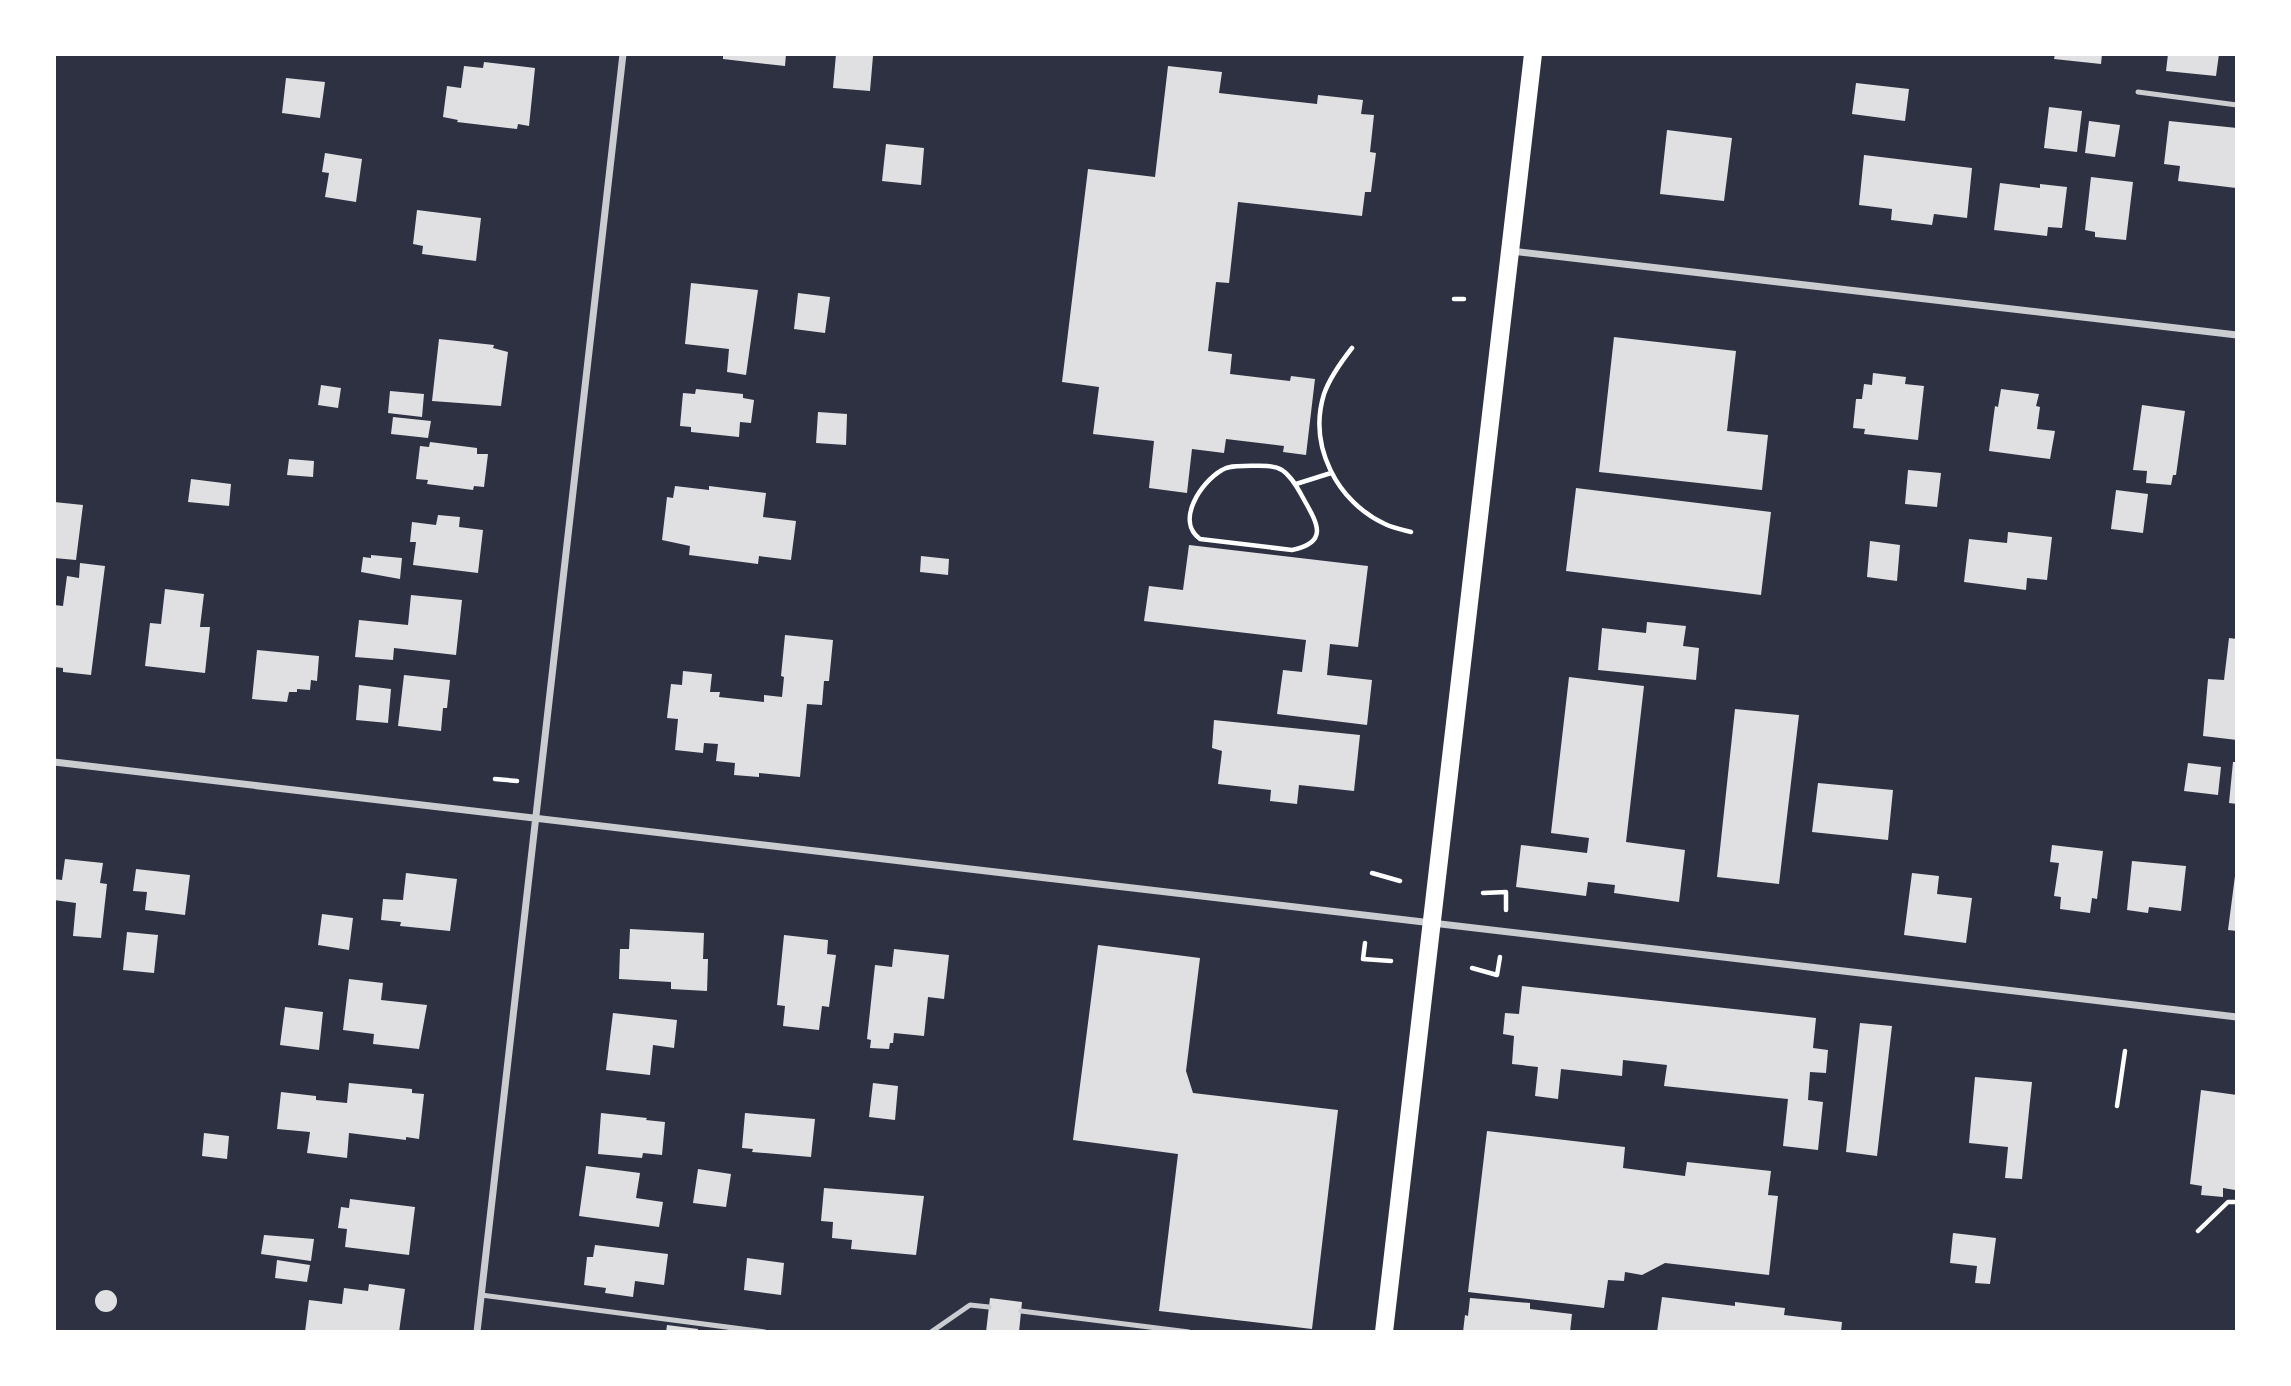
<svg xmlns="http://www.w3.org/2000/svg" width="2291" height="1386" font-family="Cabin,sans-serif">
<rect width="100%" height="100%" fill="#2d3142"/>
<path fill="#e0e0e3" d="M723 54H786L785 66 723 59Z
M836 54 873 56 870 91 833 88Z
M2055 54H2102L2101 64 2054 59Z
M2168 54H2219L2216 76 2166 71Z
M484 62 535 68 529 126 518 124 517 129 457 122 458 120 443 117 447 86 461 88 464 66 483 68Z
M1168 66 1222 72 1219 93 1317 104 1318 95 1363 100 1361 114 1374 115 1370 152 1376 153 1371 192H1365L1362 216 1238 202 1229 283 1216 282 1208 351 1232 354 1230 374 1290 381 1291 376 1315 379 1306 455 1283 452 1284 446 1226 439 1224 453 1192 449 1187 493 1149 488 1154 441 1093 434 1099 387 1062 382 1088 169 1155 177Z
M286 78 325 82 320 118 282 113Z
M1856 83 1909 89 1905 121 1852 114Z
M2049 107 2082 111 2077 152 2044 148Z
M2089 121 2120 125 2115 157 2085 153Z
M2169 121 2237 128 2236 188 2178 181 2180 166 2164 164Z
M1667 130 1732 138 1724 201 1660 194Z
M886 144 924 148 921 185 882 181Z
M325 153 362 159 356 202 325 197 329 173 322 172Z
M1864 155 1972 168 1967 218 1934 214 1932 225 1891 220 1892 209 1859 205Z
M2091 177 2133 182 2126 240 2095 237V232L2085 230Z
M2000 183 2040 188V184L2067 187 2062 228 2048 227 2047 236 1994 230Z
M417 210 481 218 476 261 422 254 423 246 413 244Z
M691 283 758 290 746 375 727 372 729 349 685 344Z
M798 293 830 297 825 333 794 329Z
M1614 337 1736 351 1727 431 1768 435 1762 490 1599 472Z
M439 339 494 345 493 348 508 352 501 406 432 401Z
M1873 373 1906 377 1905 384 1924 386 1918 440 1864 434 1865 429 1853 428 1856 399H1862L1864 384 1872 385Z
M321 385 341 388 338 408 318 405Z
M696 389 743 394V398L754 400 751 423 740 422 739 437 691 432V427L680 426 683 393 695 394Z
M2001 389 2039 394 2036 406 2040 407 2037 429 2055 431 2050 459 1989 451 1995 406 1998 407Z
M390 391 424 394 422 417 388 413Z
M2142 405 2185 411 2176 475H2173L2171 485 2146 483 2147 471 2133 470Z
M818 412 847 414 846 445 816 443Z
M393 417 431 421 428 438 391 434Z
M430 442 477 448V454H488L484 487 474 486 473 490 427 484 428 480 416 479 420 446 429 447Z
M289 459 314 461 313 477 287 475Z
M1908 470 1941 473 1937 507 1905 504Z
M191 479 231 484 229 506 188 502Z
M675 486 709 490V486L766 493 763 517 796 521 791 560 759 556 758 564 689 555 690 546 662 540 667 497 673 498Z
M1576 488 1771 512 1761 595 1566 571Z
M2116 490 2148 494 2143 533 2111 529Z
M54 502 83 505 76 560 54 558Z
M438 515 460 517 459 527 483 530 478 573 413 565 416 542H410L412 522 436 525Z
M2008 532 2052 537 2047 580 2027 578 2026 590 1964 582 1969 539 2007 543Z
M1870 541 1900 545 1897 581 1867 577Z
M1189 545 1368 566 1358 647 1330 644 1327 675 1372 680 1367 725 1277 714 1283 670 1302 672 1306 640 1144 621 1149 586 1183 590Z
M371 555 402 558 400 579 361 572 363 557 371 558Z
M921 556 949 559 948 575 920 572Z
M80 563 105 566 91 675 63 672V668L54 667V605L63 606 67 576 79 578Z
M165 589 204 594 200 627H210L205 673 145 666 150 623 161 624Z
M411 595 462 600 456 655 394 648 393 660 355 657 359 620 408 625Z
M1647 622 1686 626 1683 646 1699 648 1696 680 1598 670 1602 628 1646 633Z
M785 635 833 640 829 681H824L822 705 807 704 800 777 759 773V777L734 775 735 763 716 761 718 744 704 743 703 753 675 750 678 719 667 718 671 684 682 685 683 671 712 674 710 692H720L719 697 764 702V695L782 697 784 677 781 676Z
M2229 638 2237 639V740L2203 736 2208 679 2224 680Z
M257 650 319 656 317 681 311 680 310 690 297 689V692H289L287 702 252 699Z
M404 675 450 680 447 708H443L441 731 398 726Z
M1569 677 1644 686 1626 842 1685 850 1679 902 1614 893 1615 885 1588 882 1586 896 1516 887 1521 845 1587 853 1589 838 1551 833Z
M359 685 391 689 388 723 356 720Z
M1735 709 1799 715 1779 884 1717 877Z
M1214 720 1360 735 1354 791 1299 785 1297 804 1270 801 1271 790 1218 784 1222 751 1212 748Z
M2233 762H2237V804L2229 803Z
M2188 763 2221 767 2218 795 2184 791Z
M1818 783 1893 790 1888 840 1812 832Z
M2052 845 2103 851 2097 899 2092 898 2090 913 2060 909 2061 897 2054 896 2059 863 2050 862Z
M65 859 103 863 100 883 107 884 101 938 73 936 76 903 54 900V879L62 880Z
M2132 861 2186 866 2181 911 2149 907 2148 913 2127 910Z
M136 869 190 875 185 915 145 910 147 892 133 891Z
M406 873 457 879 450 931 400 926 401 922 381 920 383 899 403 900Z
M1912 873 1939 876 1937 894 1972 898 1966 943 1904 935Z
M2235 876H2237V931L2228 930Z
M322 914 353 918 349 950 318 945Z
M630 929 704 933 703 959H708L707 991 671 989V982L619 979 620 949H629Z
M127 932 158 935 154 973 123 970Z
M784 935 828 940 827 954 836 955 829 1007 822 1006 819 1030 783 1026 785 1006 777 1005Z
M1098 945 1200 958 1186 1071 1193 1093 1338 1110 1312 1329 1159 1311 1178 1154 1073 1140Z
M894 949 949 955 944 999 928 997 924 1036 894 1033 893 1043H890L889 1049 870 1048 871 1040 867 1039 875 965 892 967Z
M349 979 383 983 381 1000 427 1005 419 1049 373 1044 374 1034 343 1030Z
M1522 986 1816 1018 1813 1048 1828 1050 1826 1073 1810 1072 1808 1100 1823 1102 1818 1150 1783 1146 1788 1099 1664 1086 1667 1065 1623 1060 1622 1076 1561 1069 1558 1099 1535 1096 1538 1067 1512 1064 1514 1036 1503 1034 1505 1013 1519 1014Z
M285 1007 323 1012 319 1050 280 1045Z
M613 1013 677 1020 674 1048 653 1045 650 1075 606 1070Z
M1860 1023 1892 1026 1877 1156 1846 1152Z
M1975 1077 2032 1082 2022 1179 2005 1178 2008 1147 1969 1143Z
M349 1083 412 1089V1093L424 1094 419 1139 406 1137V1140L349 1133 347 1158 307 1153 310 1132 277 1129 281 1092 316 1096V1100L347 1103Z
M873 1083 898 1086 895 1120 869 1117Z
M2201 1090 2237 1095 2235 1190 2223 1188V1197L2201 1195 2202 1186 2190 1184Z
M601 1113 647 1118 646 1120 665 1122 662 1155 643 1153 642 1158 598 1154Z
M745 1113 815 1119 811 1157 752 1152 753 1149 742 1148Z
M1487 1131 1625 1147 1623 1168 1685 1176 1687 1162 1771 1171 1768 1195 1778 1196 1769 1275 1665 1263 1642 1275 1625 1272 1624 1281 1608 1280 1604 1308 1468 1292Z
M204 1133 229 1136 227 1159 202 1156Z
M586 1166 640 1173 636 1198 663 1202 659 1227 579 1216Z
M698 1169 731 1174 726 1207 693 1203Z
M824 1188 924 1196 916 1255 851 1249 852 1240 832 1238 833 1222 821 1221Z
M350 1199 415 1207 409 1255 345 1247 347 1229 338 1228 341 1207 349 1208Z
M1953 1233 1996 1238 1990 1284 1975 1283 1977 1266 1950 1263Z
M264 1235 314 1239 311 1261 261 1254Z
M595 1245 668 1254 664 1285 635 1281 633 1297 605 1293 606 1288 584 1285 587 1257H593Z
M747 1258 784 1263 781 1295 744 1290Z
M277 1260 310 1265 307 1282 275 1278Z
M369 1284 405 1289 399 1332H305L309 1300 342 1304 344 1288 368 1291Z
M95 1301a11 11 0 1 1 22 0a11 11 0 1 1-22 0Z
M1662 1297 1735 1306V1302L1785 1308 1784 1315 1842 1322 1841 1332H1657Z
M990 1298 1022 1302 1019 1332H986Z
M1470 1298 1530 1303V1309L1572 1314 1570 1332H1463L1465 1315 1468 1316Z
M667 1325 698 1329V1332H666Z"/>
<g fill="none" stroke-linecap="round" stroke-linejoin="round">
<path stroke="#fff" stroke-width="4.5" d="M1454 299H1464
M1352 348C1341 362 1330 377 1324 394 1308 446 1337 502 1385 524 1393 528 1403 530 1411 532
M1244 466C1255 466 1272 464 1282 470 1291 476 1297 487 1302 496 1315 520 1332 542 1292 550L1200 539C1175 521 1201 482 1222 470 1228 466 1236 466 1244 466Z
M1296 484 1331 473
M495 779 517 781
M1372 873 1400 881
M1483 893 1506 892V910
M1365 943 1363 959 1391 961
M1472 968 1497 975 1500 957
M2117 1106 2125 1051
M2198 1231 2228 1202H2237"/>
<path stroke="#caccd0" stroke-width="5" d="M2138 92 2237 105
M481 1295 765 1332
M1021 1311 1189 1332
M931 1332 970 1305 989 1307"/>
<path stroke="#caccd0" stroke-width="7" d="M1511 251 2237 335
M54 762 2237 1017
M477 1332 623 54"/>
<path stroke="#fff" stroke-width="18" d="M1384 1332 1533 54"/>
</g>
<rect width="2291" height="1386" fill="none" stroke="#ffffff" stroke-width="112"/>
</svg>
